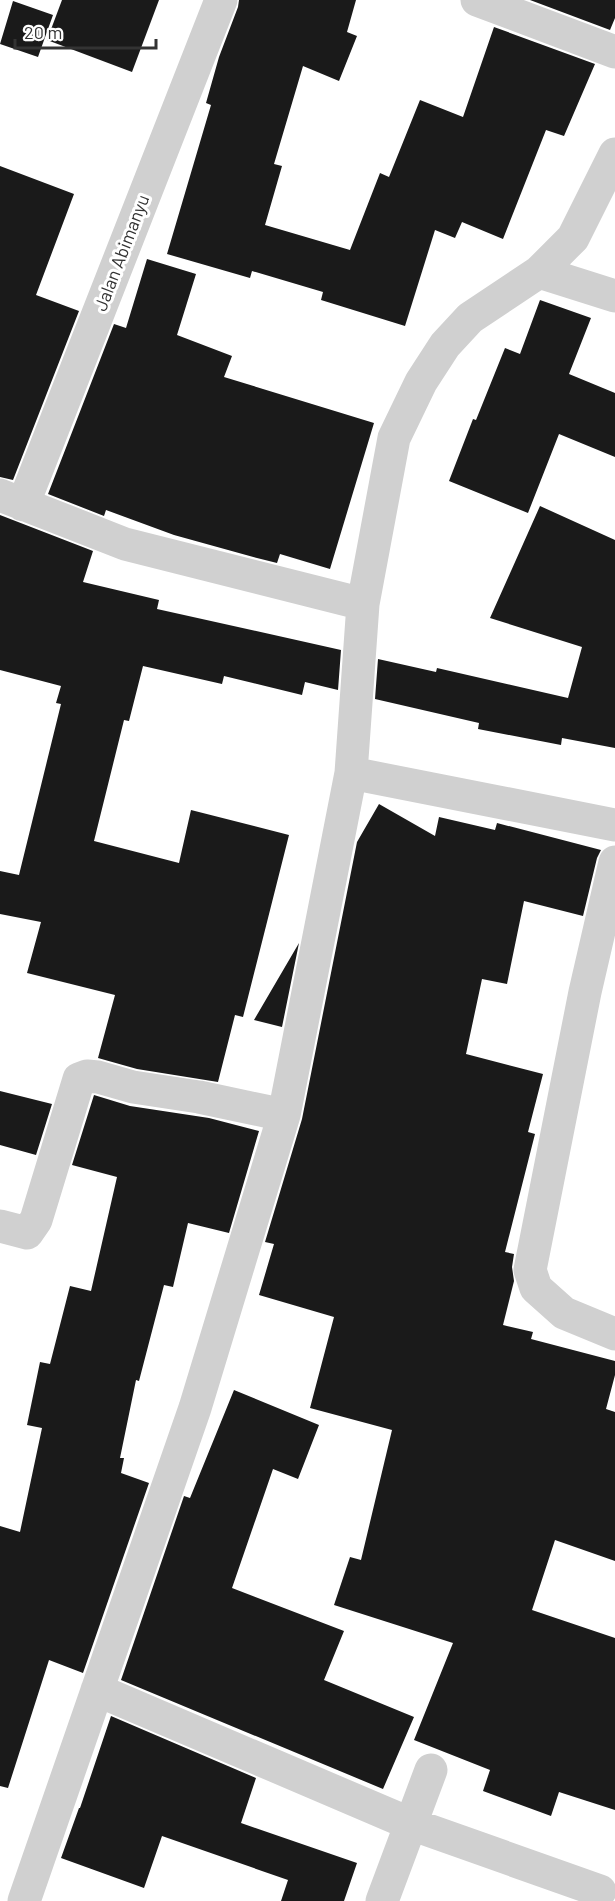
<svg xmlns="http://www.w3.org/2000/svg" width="615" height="1901" font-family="Barlow,sans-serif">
<rect width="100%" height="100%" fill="#fff"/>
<path fill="#1a1a1a" d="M62 0H159L132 72 47 40Z
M239 0H356L347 32 357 36 339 81 303 66 274 164 282 166 265 225 350 250 380 173 389 177 420 100 463 117 494 27 595 64 564 136 546 130 503 239 462 222 455 238 435 230 405 326 321 300 323 292 252 271 250 278 167 254 211 105 206 103 219 57 238 7Z
M530 0H615V18L610 30Z
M13 1 53 15 38 57 0 44Z
M0 166 74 194 36 295 79 311 13 480 0 477Z
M147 259 196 274 177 335 232 356 224 377 374 423 330 569 280 554 277 563 257 558 174 535 106 510 104 516 48 494 114 324 126 328Z
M540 300 591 318 569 374 615 393V457L559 434 528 513 449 481 473 419 476 420 505 348 520 354Z
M540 506 615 540V748L562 738 561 745 478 729 479 723 375 699 378 659 436 672 437 668 568 698 582 647 490 618Z
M0 515 93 551 83 582 159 600 157 609 341 650 338 690 305 682 302 695 224 676 222 684 143 666 129 721 124 720 94 841 179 863 191 810 289 835 243 1017 235 1015 218 1082 137 1069 98 1058 115 995 27 973 41 922 0 914V871L19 875 61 704 56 703 61 686 0 670Z
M379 804 435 836 439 817 495 830 497 823 601 850 597 858 583 916 524 901 507 984 482 979 466 1054 543 1074 528 1132 535 1134 505 1252 514 1254 512 1267 514 1281 503 1325 533 1332 531 1339 615 1361V1375L606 1409 615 1412V1561L555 1540 532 1610 615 1638V1810L559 1792 551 1816 483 1791 490 1770 414 1740 453 1643 334 1605 350 1557 361 1560 392 1430 310 1408 334 1317 259 1295 274 1244 265 1242 302 1119 357 842Z
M299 943 282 1027 254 1020Z
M0 1091 52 1104 36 1155 0 1145Z
M94 1095 130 1106 209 1118 259 1131 229 1233 188 1223 173 1287 164 1285 139 1381 136 1380 120 1458H124L121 1473 149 1483 83 1673 49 1660 8 1788 0 1786V1526L20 1532 42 1428 27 1425 40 1362 50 1364 70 1286 91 1291 117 1177 72 1165Z
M234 1390 319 1425 298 1479 273 1469 232 1588 344 1631 324 1680 414 1717 383 1789 121 1680 184 1496 190 1498Z
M111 1716 256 1778 241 1823 357 1863 344 1901H281L288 1880 162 1836 144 1888 61 1858 79 1808H80Z"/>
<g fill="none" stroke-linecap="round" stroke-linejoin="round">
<path stroke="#d0d0d0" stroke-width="33" d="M477 0 615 52
M539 272 615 296
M0 495 125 544 363 604
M23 505 221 0
M351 773 615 825
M615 862 585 992 530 1270 536 1288 564 1313 615 1334
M0 1226 27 1233 36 1220 79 1079 87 1076 98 1077 133 1087 199 1097 284 1115
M97 1690 411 1824 600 1891
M24 1901 195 1408 284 1115 351 773 363 604 394 438 421 382 445 345 470 318 539 272 573 238 615 154
M382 1901 431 1770"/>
</g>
<g text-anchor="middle" stroke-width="6" stroke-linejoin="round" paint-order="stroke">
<g font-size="18" fill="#333" stroke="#fff">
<text transform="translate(122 253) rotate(-69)" y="6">Jalan Abimanyu</text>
</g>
</g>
<path d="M15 39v9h141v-9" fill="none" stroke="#333333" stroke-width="3"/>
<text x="24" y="39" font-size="18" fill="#333333" stroke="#ffffff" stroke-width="4.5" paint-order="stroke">20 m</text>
</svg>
